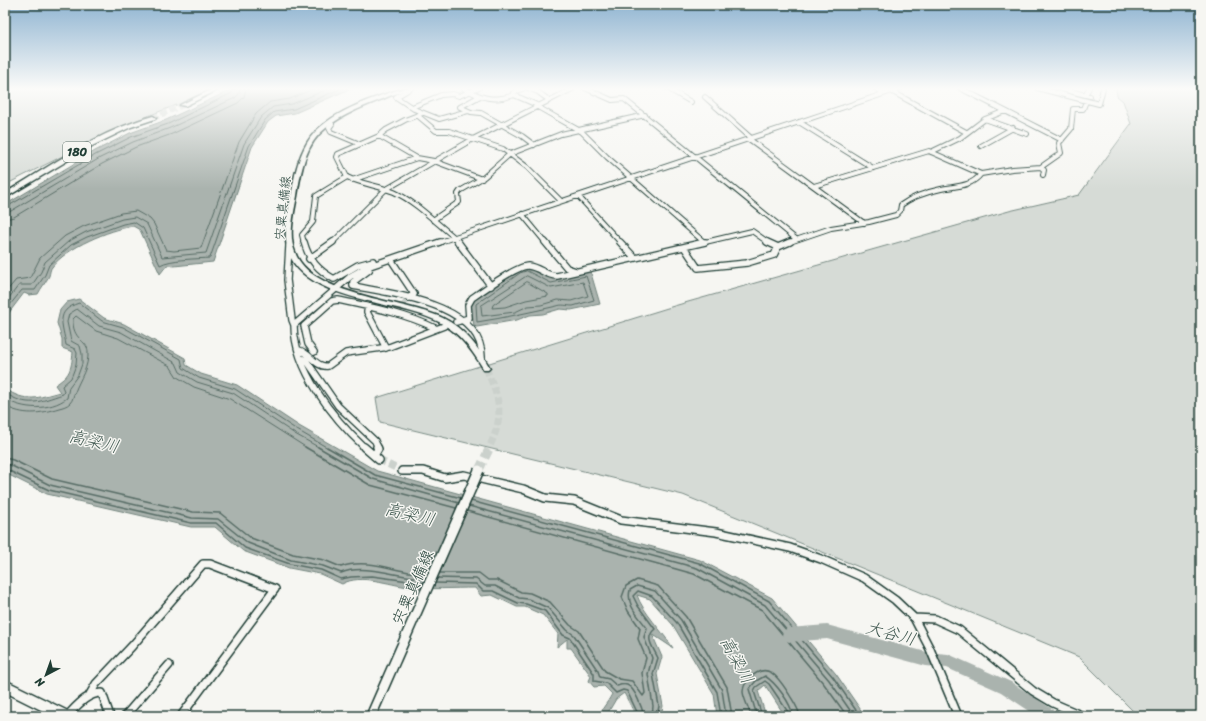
<svg xmlns="http://www.w3.org/2000/svg" width="1206" height="721" font-family="Sriracha,'Klee One',sans-serif">
<rect width="100%" height="100%" fill="#f6f6f2"/>
<filter id="ink" filterUnits="userSpaceOnUse"><feTurbulence type="fractalNoise" baseFrequency=".025" numOctaves="2"/><feDisplacementMap in="SourceGraphic" scale="8" xChannelSelector="R" yChannelSelector="G"/><feConvolveMatrix kernelMatrix="1 2 1 2 8 2 1 2 1" color-interpolation-filters="sRGB"/></filter>
<g filter="url(#ink)">
<path fill="#d6dbd6" stroke="#7a8c85" d="M5 88H212L179 104 122 126 5 185Z
M1120 88H1201V716H1138L1079 657 683 495 380 422 376 398 674 306 1009 211 1079 195 1131 124 1123 101 1117 96 1116 89Z"/>
<path fill="#aab3ae" stroke="#72847d" d="M235 88H352L295 113 276 116 268 122 252 147 213 262 174 266 167 265 160 274 140 230 133 226C109 230 67 247 52 267 50 269 50 273 49 276 46 282 41 288 38 294L29 295 24 293 5 318V205L95 151 130 133 166 120Z
M533 268 552 279 590 270 600 304 571 310 560 309 543 314 530 315 517 320 477 327 474 326 471 306 473 301 518 270Z
M79 299 104 318 124 324 185 358 186 365 201 374 237 385 299 426 377 471 700 560 772 598 836 674 865 716H785L765 685 758 691 766 716H717L714 694 673 625 650 599 637 595C642 611 663 632 673 648L652 634 662 657 657 674 663 706 661 716H636L624 693 616 699 606 716H599C602 707 608 703 612 694L604 686 594 687 589 681 591 676 571 648H567V639L557 647 558 634 543 615 525 607H517L492 595 481 596 475 588C453 588 430 590 409 587 389 585 361 573 342 584L320 574 289 568 243 551 215 527H191L47 494 5 473V389C27 403 37 398 60 392L55 385C70 375 71 371 73 352L62 348V339L57 323 60 310 67 302Z"/>
<g fill="none" stroke-linecap="round" stroke-linejoin="round">
<path stroke="#576c65" stroke-width="1" d="M5 208 97 154 131 137 168 124 232 93 235 88
M5 213 11 211 100 158 133 142 170 128 235 98 239 94 240 88
M5 219 14 217 102 164 136 147 172 134 238 103 244 97 246 88
M527 271 551 283 586 276 594 300C587 302 580 304 573 306 567 306 562 304 557 306 530 312 504 318 477 322L476 304 520 273Z
M527 276 551 288 583 282 588 296 571 301 558 300 541 305 528 306 515 312 482 316 481 306Z
M527 282 548 294V296L526 300 505 307 492 308 493 305Z
M5 293 16 280 30 278 40 258 65 236 84 226 121 213 136 211 150 219 154 224 166 250 174 251 201 248 239 142 256 114 270 102 290 99 315 88
M5 303 19 285H32L41 272 45 262 69 241 86 232 122 219 135 217 147 224 162 257 206 253 244 144 261 117 273 107 292 104 330 88
M5 311 22 290H35L45 275 49 265 71 245 87 237 123 224 134 222 143 228 160 265C170 259 197 259 210 258L249 146 265 120 274 112 294 109 342 88
M5 393C28 408 39 402 63 394L64 391 62 386 71 378 76 365 77 353 75 349 66 345C63 325 54 311 79 303L102 321 123 327 181 359 183 368 199 378 235 389 297 430 328 448
M5 399C23 410 50 411 67 398L69 387 78 375 82 364V354L80 346 71 341 67 322 69 314 77 309 99 326 121 332 176 363 180 372 197 382 233 393 295 434 320 448
M5 406C23 416 40 414 59 408 63 407 67 406 70 403 73 400 73 396 75 392 80 378 89 368 88 351 87 340 72 340 73 319L76 316 96 331 118 338 170 366 177 377 194 387 230 399 307 448"/>
<path stroke="#576c65" stroke-width="1.5" d="M305 447 370 485 456 508
M318 447 373 479 459 503
M327 447 375 475 461 498
M5 458 13 460 52 479 193 512 220 513 251 538 293 554 324 560 341 567C363 559 387 568 409 572 415 573 422 572 428 572
M5 464 10 465 50 485 192 518 218 519 248 543 291 560 323 566 341 573C366 563 399 578 425 578
M5 469 49 490 191 523H216L245 548 290 564 321 570 341 579 351 577 372 576 423 583
M471 501 699 563 769 601 833 677 860 716
M469 506 697 568 765 605 829 680 854 716
M467 511 694 574 762 610 824 684 847 716
M440 573H479L488 580H497L521 592 530 593 550 602 570 625 579 631 605 671 619 679 632 681 643 696 645 693 642 673 646 658 638 639 640 628 628 611 622 597 626 586 637 580 658 586 686 617 727 687 732 716
M437 578 476 579 485 586H495L519 598 528 599 548 608 567 630 574 635 598 671 600 677 609 679 617 686C620 685 624 684 627 685 635 688 642 708 644 716
M435 583 476 584 483 591H493L518 603 526 604 545 611 563 635 570 638 594 674V681L606 683 616 693 623 690 627 691 639 716
M652 716 653 706 648 674 652 658 644 637 647 628C639 616 626 606 630 590L637 586 655 591 681 620 722 690 726 716
M657 716 659 706 653 674 658 658C653 647 644 638 655 629L638 606 633 596 638 591 652 596 677 623 717 692 721 716
M751 716C749 708 744 700 743 692 743 687 746 682 749 679 768 659 779 679 789 694 793 701 798 707 800 716
M757 716 749 689 756 681 765 676C776 683 791 703 793 716
M762 716 754 691 756 687 765 681 769 684 788 712V716"/>
<path fill="#aab3ae" fill-rule="evenodd" d="M827 625 926 652 948 654 1011 682 1055 711 1057 716H1037L1001 692 947 668 926 666 827 639 789 642 784 640 782 635 784 630 789 628Z"/>
<path stroke="#cbd1cc" stroke-width="5.5" stroke-dasharray="5.5 2.5" stroke-linecap="butt" d="M398 312 409 298"/>
<path stroke="#cbd1cc" stroke-width="7" stroke-dasharray="7 3.5" stroke-linecap="butt" d="M379 460 402 471"/>
<path stroke="#cbd1cc" stroke-width="7" stroke-dasharray="7 3.5" stroke-linecap="butt" d="M486 368C500 401 505 414 489 448"/>
<path stroke="#cbd1cc" stroke-width="9" stroke-dasharray="9 4.5" stroke-linecap="butt" d="M479 470 490 447"/>
<path stroke="#cbd1cc" stroke-width="6" stroke-dasharray="6 3" stroke-linecap="butt" d="M153 118 183 105"/>
<defs>
<path id="minor-far2" d="M411 88 396 97 414 109 439 119 468 111
M463 88C481 98 494 102 514 95L513 93 524 88
M528 88 538 92 549 100
M585 88 612 100 624 99 796 239
M667 88 691 102
M875 88 884 93
M960 88 1062 140
M1037 88 1099 104 1103 88
M1058 88 1090 96
M891 91 966 132
M514 95 537 105
M1085 95 1089 88
M480 96 460 107 471 112 481 113 522 136 534 145
M705 97 751 138
M536 106 582 132 607 157 704 242
M412 107 441 95 453 94 459 96 479 88
M417 115 436 131H449L503 149 527 167 561 201
M985 119 1027 134
M799 122 873 168
M330 123 332 124 329 128 331 132 360 144
M379 136 417 158 434 161 482 179
M749 139 864 223
M981 146 1013 128
M931 152 960 138 985 119 1005 111
M1043 175 1044 170 1041 167 1061 153 1059 143 1071 129 1073 109H1083L1086 101
M347 177 337 157 338 154 379 136 386 130 405 120 423 113
M352 180 417 158
M814 186 929 151 981 174 1012 169 1041 167
M578 196 621 243
M522 214 546 243
M433 220 459 202 458 194 460 191 484 177 510 154 561 134 645 115
M304 243 302 235 313 222 316 196 347 177C362 184 379 186 394 192 416 202 435 222 454 237L458 243
M332 243 385 190 473 139 574 88
M437 243 901 88
M701 243 752 231 769 243
M787 243 831 228 869 222 896 215 900 211 901 205C913 196 927 192 941 189 956 186 971 187 981 174"/>
<path id="minor-far1" d="M304 242C309 260 318 270 334 279L358 265 373 261
M458 242 491 286
M545 242 567 268 576 271
M620 242 635 258
M767 242 778 247
M289 246 287 280 292 320 294 325
M684 247 698 268 747 263 774 255 778 247 790 242
M309 259 333 242
M392 261 414 294 409 298
M369 270 353 282V286C393 294 484 304 482 359
M368 307 367 312 386 348
M456 322 469 318 468 305 472 298C482 291 518 265 528 266 539 267 546 276 557 276L705 242
M299 350C310 353 316 368 328 366L346 353 389 347 444 326
M314 352 308 344 304 326 332 301 338 300C371 307 404 313 435 328
M301 358 306 360 338 406 375 441 378 448
M365 448C334 419 294 370 294 325L351 276 367 267 440 242"/>
<path id="minor" d="M364 447 379 460
M375 454 378 449 377 447
M402 471H423L445 478 464 475 523 489 545 498 574 501 621 520 716 532 790 548 821 559 864 578 895 600 914 618 930 649 958 716
M914 618 935 619 959 630 1033 691 1053 703 1083 716
M89 696 96 684 132 646 203 564H210L275 589 181 716
M67 716C77 706 87 693 102 693L110 716
M125 716 169 665"/>
<path id="major" d="M404 88H410C403 92 393 94 385 98 365 106 343 114 326 128 305 144 301 171 297 196 294 213 288 235 295 252 310 296 405 300 443 318 464 328 479 348 490 368L488 370H484C473 351 459 332 439 322 397 300 309 302 289 254 281 235 290 204 293 185 296 167 302 146 315 132 336 110 375 97 404 88Z"/>
<path id="highway" d="M215 88H222L185 106 180 105Z
M153 116 156 118 155 119 131 127 92 146 5 198V193C52 165 99 131 153 116Z
M5 680 70 712 72 716H53L5 692Z"/>
</defs>
<use href="#minor-far2" stroke="#1f3d34" stroke-width="6"/>
<use href="#minor-far1" stroke="#1f3d34" stroke-width="8"/>
<use href="#minor" stroke="#1f3d34" stroke-width="10"/>
<use href="#major" stroke="#1f3d34" stroke-width="3"/>
<use href="#highway" stroke="#1f3d34" stroke-width="3"/>
<use href="#minor-far2" stroke="#f6f6f2" stroke-width="4"/>
<use href="#minor-far1" stroke="#f6f6f2" stroke-width="5.5"/>
<use href="#minor" stroke="#f6f6f2" stroke-width="7"/>
<use href="#major" fill="#f6f6f2" fill-rule="evenodd"/>
<use href="#highway" fill="#f6f6f2" fill-rule="evenodd"/>
<defs>
<path id="major-bridge" d="M371 716 479 470"/>
</defs>
<use href="#major-bridge" stroke="#1f3d34" stroke-width="12" stroke-linecap="butt"/>
<use href="#major-bridge" stroke="#f6f6f2" stroke-width="9"/>
</g>
</g>
<linearGradient id="sky" x2="0" y2="1"><stop stop-color="#8fb4d1"/><stop offset="0.47" stop-color="#fbfbf9"/><stop offset="1" stop-color="#fbfbf9" stop-opacity="0"/></linearGradient>
<rect width="1206" height="189" fill="url(#sky)"/>
<g text-anchor="middle" stroke-width="3" stroke-linejoin="round" paint-order="stroke">
<rect fill="#f6f6f2" stroke="#60746d" stroke-width="1" x="63" y="142" width="28" height="20" rx="3"/>
<g font-size="12" font-weight="bold" fill="#1f3d34">
<text x="77" y="156">180</text>
</g>
<g font-size="13" fill="#1f3d34" stroke="#f6f6f2">
<text transform="translate(282 208) rotate(-84)" y="5">宍粟真備線</text>
</g>
<g font-size="16" fill="#1f3d34" stroke="#f6f6f2">
<text transform="translate(412 587) rotate(-66)" y="6">宍粟真備線</text>
</g>
<g font-size="17" font-style="italic" fill="#425a52" stroke="#f6f6f2">
<text transform="translate(94 441) rotate(13)" y="6">高梁川</text>
<text transform="translate(410 514) rotate(13)" y="6">高梁川</text>
<text transform="translate(891 633) rotate(15)" y="6">大谷川</text>
<text transform="translate(737 660) rotate(62)" y="6">高梁川</text>
</g>
</g>
<rect width="1206" height="721" fill="none" stroke="#f6f6f2" stroke-width="20"/>
<rect x="10" y="10" width="1186" height="701" fill="none" stroke="#1f3d34" stroke-width="1.5" filter="url(#ink)"/>
<g transform="translate(46 675) rotate(221)" stroke="#f6f6f2" stroke-width="3" paint-order="stroke">
<path d="M0-3L7 15L0 10L-7 15Z" fill="#1f3d34"/>
<text y="-6" font-size="11" font-weight="bold" text-anchor="middle" fill="#1f3d34">N</text>
</g>
</svg>
